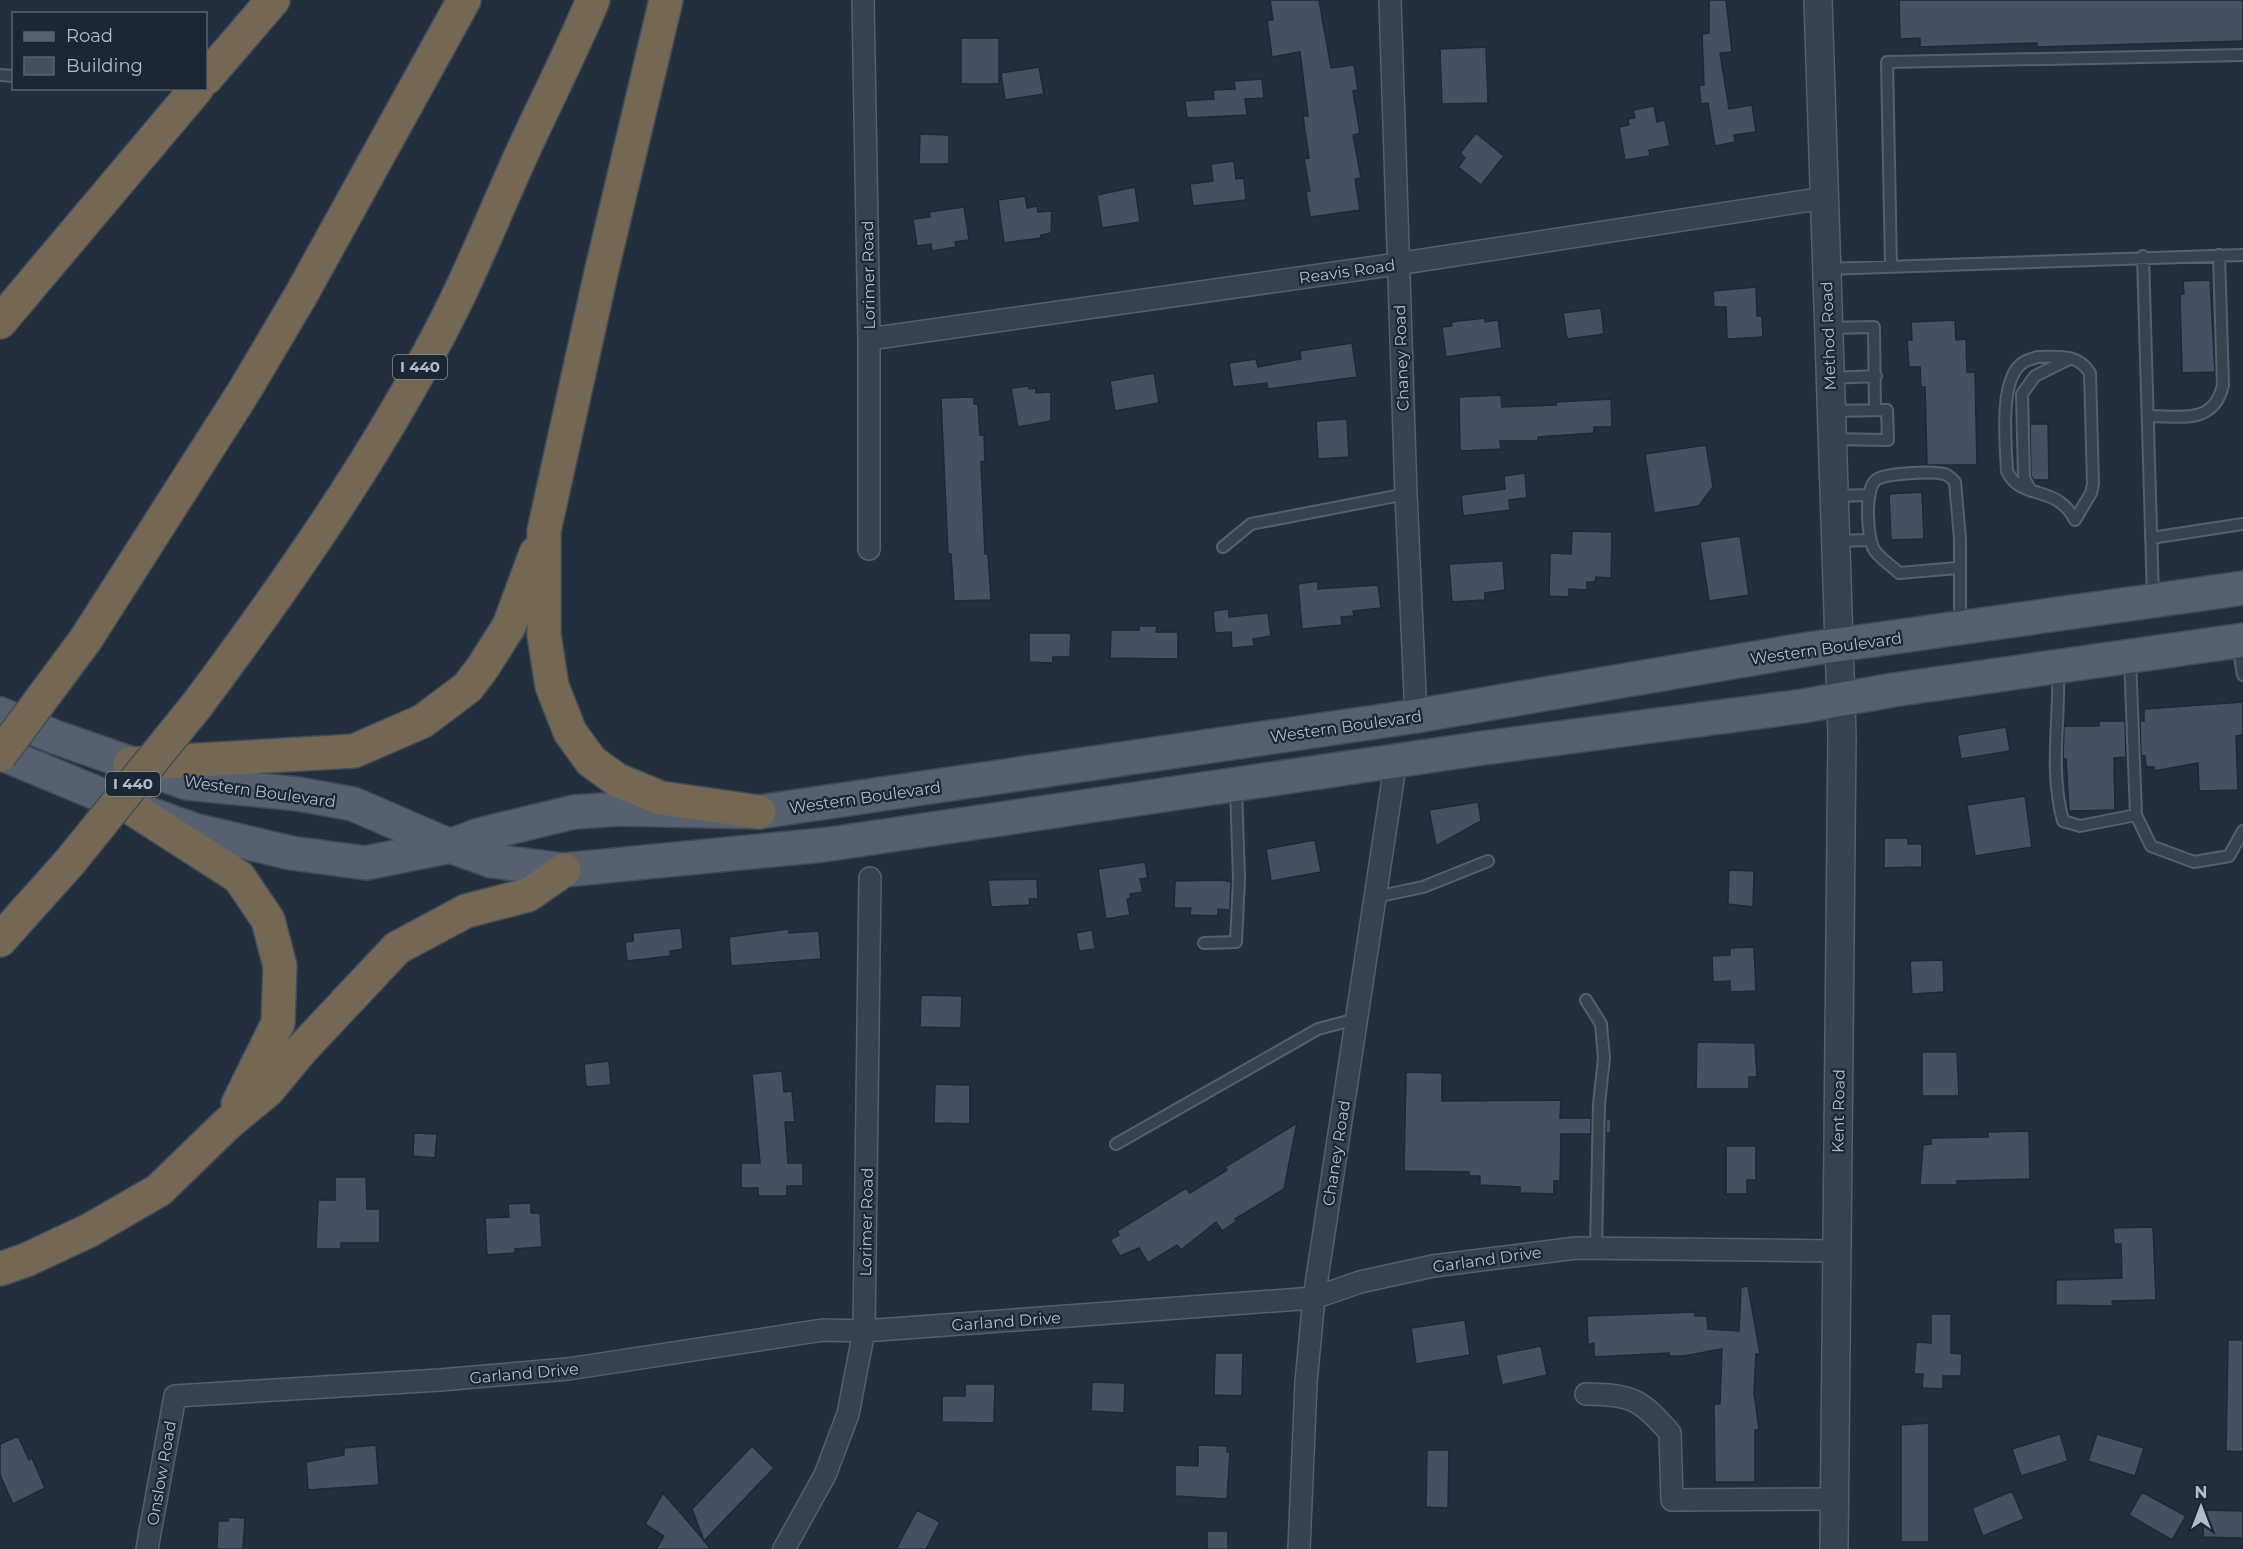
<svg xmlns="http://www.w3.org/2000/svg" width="2243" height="1549" font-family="Montserrat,sans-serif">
<rect width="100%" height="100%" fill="#242f3e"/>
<path fill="#455162" stroke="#1f2835" stroke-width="1.5" d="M1270 0H1319L1331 68 1354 65 1358 90 1353 91 1360 133 1353 135 1361 178 1355 179 1360 210 1310 217 1306 192 1310 191 1304 159 1309 158 1303 116H1308L1300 52 1272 57 1267 20H1273Z
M1709 0H1726L1732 52 1720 53 1729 109 1752 105 1756 132 1734 135 1735 142 1715 146 1708 103 1701 104 1699 85H1704L1702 34 1709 33Z
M1899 0H2243V41L2037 47V43L1920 47V38L1900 39Z
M961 38H999V84H961Z
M1486 47 1488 103 1442 104 1440 49Z
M1039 67 1044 94 1005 100 1001 73Z
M1262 79 1264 98 1245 99 1247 115 1187 118 1185 101 1214 99 1213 90 1235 89 1234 81Z
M1654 106 1657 122 1665 120 1670 146 1649 150 1650 156 1625 160 1619 127 1629 125 1628 119 1635 118 1633 110Z
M1476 133 1504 156 1481 185 1458 167 1465 158 1460 153Z
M920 134 949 135V164H919Z
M1234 161 1236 179 1244 178 1246 200 1193 206 1190 184 1213 181 1211 164Z
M1135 187 1140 222 1102 228 1097 195Z
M1025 196 1027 208 1037 206 1038 212 1052 211 1051 233 1041 235V238L1004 243 998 200Z
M964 207 969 240 955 242 956 247 932 251 931 244 917 246 913 219 930 217 929 212Z
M2210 280 2215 372 2182 373 2180 294H2184L2183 281Z
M1756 287 1757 316H1762L1763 337 1727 339 1726 307H1714L1713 291Z
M1601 308 1604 334 1567 339 1563 313Z
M1485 318V322L1498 320 1502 348 1446 357 1442 327 1452 326 1451 322Z
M1955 320 1956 340 1966 339 1967 372H1975L1977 465H1927L1925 387H1921L1920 367H1909L1907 340H1912L1911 322Z
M1352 343 1357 377 1268 389 1267 383 1233 387 1229 363 1256 359 1258 367 1301 359 1300 351Z
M1154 373 1159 403 1115 411 1110 381Z
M1029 386V389L1036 388V393L1051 392V421L1018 427 1011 388Z
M1501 395 1502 407 1556 405V402L1611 399 1612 427H1594V433L1538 437V441H1500L1501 449 1460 451 1459 397Z
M974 397V404H978L980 435H984L985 461 981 462 985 554H988L991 600 954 601 951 554H948L941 398Z
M1347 419 1349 457 1318 459 1316 421Z
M2030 424H2048L2049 480H2034L2031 476Z
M1706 445 1713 487 1699 506 1654 513 1645 454Z
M1525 473 1527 498 1509 500 1510 510 1463 516 1461 495 1505 489 1504 476Z
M1922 492 1924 539 1891 540 1889 494Z
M1572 531 1612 532 1611 578 1596 577 1595 582H1587V590L1569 589V597L1549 596 1550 553 1571 554Z
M1740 536 1749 595 1709 601 1700 542Z
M1503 561 1505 590 1485 593V600L1452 602 1449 564Z
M1318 581V589L1378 585 1381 608 1353 611 1354 616 1341 617 1342 625 1302 629 1298 584Z
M1229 609V617L1268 613 1271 636 1253 639 1254 646 1232 648 1231 632 1215 633 1213 611Z
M1139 626H1157L1156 632H1178V659L1110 658 1111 630H1139Z
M1029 633H1071L1070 657H1053V663L1029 662Z
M2243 702V735L2236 736 2238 790 2199 791 2198 763 2154 771V767H2146L2145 756H2141L2140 721H2144V709Z
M2099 721H2125L2126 757 2114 758 2115 810 2069 811 2066 759H2063L2064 726H2099Z
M2006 727 2010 751 1961 759 1957 735Z
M2025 796 2032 847 1975 856 1967 805Z
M1478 802 1481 821 1436 846 1429 810Z
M1884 838H1908V844H1922V867L1884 868Z
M1315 840 1321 872 1271 881 1266 849Z
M1145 862 1148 878 1140 879 1143 892 1130 894 1131 898 1127 899 1130 915 1106 919 1098 869Z
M1729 870 1754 871 1753 907 1728 904Z
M1037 879 1038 899H1029L1030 905 991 907 988 880Z
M1224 880 1231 882 1230 910 1218 909V916L1190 915 1191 908H1174L1175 881Z
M681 928 683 949 670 951 671 956 627 961 625 942 633 941V933Z
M789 929V933L819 931 821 959 731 966 729 937Z
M1092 930 1095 949 1079 951 1076 933Z
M1754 947 1756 991 1730 992V981L1713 982 1712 956 1730 955V948Z
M1943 960 1944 992 1912 994 1910 961Z
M921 995 962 996 961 1028 920 1027Z
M1697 1042 1755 1043 1757 1077H1749V1089H1696Z
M1922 1052H1957L1959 1096H1922Z
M609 1061 611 1085 586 1087 584 1064Z
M782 1071 784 1092 792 1091 795 1122H785L788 1163H803V1186H787V1196H758V1188H741V1163H760L752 1074Z
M1406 1072 1442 1073V1101L1561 1100 1560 1118H1591V1134H1561L1560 1181H1554V1194L1520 1193V1187L1480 1185V1176H1469V1172L1404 1171Z
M935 1084 970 1085V1124L934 1123Z
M1606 1119H1611V1133H1606Z
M1297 1123 1284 1189 1235 1219 1237 1221 1222 1231 1216 1222 1181 1250 1177 1245 1148 1263 1139 1248 1120 1256 1110 1240 1119 1235 1117 1231 1186 1188 1190 1193 1227 1170 1225 1167Z
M2029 1131 2030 1179 1957 1181V1185H1920L1923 1145 1931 1144V1138L1988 1137V1132Z
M414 1133 437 1134 435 1158 413 1156Z
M1726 1146H1756V1180H1747V1194H1726Z
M335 1177H366L367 1209H380V1243H341V1249H316L318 1200H335Z
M531 1203V1213H540L542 1247 515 1249V1253L487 1255 485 1218 509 1217 508 1204Z
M2153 1227 2156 1300 2112 1301 2113 1306 2056 1305V1280L2122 1278 2121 1244H2114L2113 1228Z
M1748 1286 1760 1354H1756L1754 1392 1759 1430H1755V1482H1715L1714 1404H1720L1722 1349 1684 1356H1669V1353L1594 1357V1343L1588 1345 1587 1316 1695 1312V1316H1707L1708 1329 1739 1331 1741 1287Z
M1931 1314H1951V1353L1962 1354 1961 1376H1943V1389L1922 1388 1923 1374H1914L1916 1342 1931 1343Z
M1465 1320 1470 1355 1416 1364 1411 1328Z
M2228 1340H2243V1452L2226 1451Z
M1541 1346 1547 1375 1502 1385 1496 1355Z
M1215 1353H1243L1242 1396 1214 1395Z
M1092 1382 1125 1383 1124 1413 1091 1411Z
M965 1384H995L994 1423 942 1422V1396H965Z
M1929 1423V1542H1901V1425Z
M2060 1434 2068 1461 2021 1476 2012 1449Z
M2097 1434 2144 1448 2135 1476 2088 1461Z
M18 1436 29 1460 32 1458 45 1488 13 1504 0 1475V1444Z
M376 1445 379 1485 308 1490 306 1462 344 1455V1448Z
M1198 1445 1227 1446V1452H1230L1227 1499 1175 1496V1465L1198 1466Z
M752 1446 774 1468 704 1541 692 1509Z
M1427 1450H1449L1448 1508 1426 1507Z
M2012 1491 2024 1519 1983 1536 1972 1508Z
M2142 1492 2186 1516 2172 1540 2129 1515Z
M663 1493 690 1524 711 1549H656L664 1536 645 1524Z
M917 1510 940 1522 926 1549H896Z
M2204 1510 2243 1511V1538L2203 1537Z
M228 1517 245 1518 243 1549H217L218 1521H228Z
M1207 1531H1228V1549H1207Z"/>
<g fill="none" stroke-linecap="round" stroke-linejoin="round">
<defs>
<path id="service" d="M0 75 14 76
M2143 256 2153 598
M1891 266 1887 62 2243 55
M1826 269 2243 255
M1828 328 1874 327 1875 410
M2037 357C2059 357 2077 353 2090 373L2093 484 2091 493 2075 520C2056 483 2020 501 2007 471 2006 445 1998 377 2024 362 2027 360 2033 359 2037 357Z
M1832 378 1876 376
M1830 411 1887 410 1888 440 1831 439
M2148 416C2181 416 2214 425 2223 385L2219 255
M2031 491 2024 478 2022 394 2035 376 2069 359
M1836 496 1868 495
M2151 538 2243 524
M1837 541 1870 540
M1223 547 1251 524 1406 494
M1958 568 1899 573C1892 566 1882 560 1875 551 1867 541 1864 489 1876 480 1885 473 1932 471 1944 474 1949 475 1952 479 1955 482L1960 539V625
M2238 644 2243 675
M2058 670C2060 722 2049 769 2063 821L2080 826 2136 815 2130 658
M2136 815 2151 846 2194 862 2229 856 2243 831
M1375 897 1423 887 1488 861
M1204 943 1236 942 1239 879 1236 787
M1586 1000 1601 1024 1604 1058 1599 1104 1596 1248
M1116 1144 1318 1029 1356 1019"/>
<path id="minor" d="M863 0 869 339V549
M1390 0 1406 494 1416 716
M869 339 1397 264 1824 198
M1586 1394C1631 1395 1640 1398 1670 1433L1672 1500 1835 1499
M147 1549 175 1396 440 1380 568 1369 823 1330 864 1331 1314 1298 1360 1282 1433 1266 1576 1248 1836 1251
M784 1549 825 1475 848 1414 864 1331 870 878
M1299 1549 1306 1382 1314 1298 1396 760"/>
<path id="tertiary" d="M1818 0 1842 735 1834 1549"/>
<path id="primary" d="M0 714 55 737 187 783 298 794 353 804 450 846 492 861 564 870 823 845 1483 748 1803 706 1893 690 2243 640
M0 753 130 807 194 830 291 853 366 863 450 846 479 835 574 812 619 809 759 812 1416 716 1809 649 2243 588"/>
<path id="motorway" d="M666 0 601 273 544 531V635L552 686 570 732 591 761 617 780 661 798 759 812
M206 78 273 0
M0 322 197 88
M86 639 243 393 301 295 464 0
M197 705C288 583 384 446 452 309 480 253 503 193 530 136 551 91 574 46 593 0
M130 764 354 751 423 721 468 687 483 667 509 626 536 553
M130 807 239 877 268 920 280 966 278 1023 238 1104
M0 940 69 863
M0 1269 26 1260 90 1230 159 1190 227 1124 268 1090 302 1049 397 948 466 911 528 895 564 870"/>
</defs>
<use href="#service" stroke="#565f6c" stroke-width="14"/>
<use href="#minor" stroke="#565f6c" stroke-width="24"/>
<use href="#tertiary" stroke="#565f6c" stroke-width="30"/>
<use href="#primary" stroke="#414a57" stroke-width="36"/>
<use href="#motorway" stroke="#434c59" stroke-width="36"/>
<use href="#service" stroke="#38414e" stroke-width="10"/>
<use href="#minor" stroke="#38414e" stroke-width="21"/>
<use href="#tertiary" stroke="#38414e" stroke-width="27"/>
<use href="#primary" stroke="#56606e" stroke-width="33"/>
<use href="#motorway" stroke="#746855" stroke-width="33"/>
<defs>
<path id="motorway-bridge" d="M0 755 86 639
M69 863 197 705"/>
</defs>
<use href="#motorway-bridge" stroke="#434c59" stroke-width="36" stroke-linecap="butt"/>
<use href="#motorway-bridge" stroke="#746855" stroke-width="33"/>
</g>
<g text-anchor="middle" stroke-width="4.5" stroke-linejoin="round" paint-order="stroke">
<g fill="#1d2633" stroke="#878f9c" stroke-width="1.5">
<rect x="393" y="355" width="54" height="24" rx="4.5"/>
<rect x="106" y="772" width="54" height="24" rx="4.5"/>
</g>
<g font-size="15" font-weight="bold" fill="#b4bcc9">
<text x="420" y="372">I 440</text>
<text x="133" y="789">I 440</text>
</g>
<g font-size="16" fill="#b4bcc9" stroke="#1d2633">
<text transform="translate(1347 271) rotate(-8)" y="6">Reavis Road</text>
<text transform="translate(868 275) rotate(-91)" y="6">Lorimer Road</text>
<text transform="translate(1828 336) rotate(-92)" y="6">Method Road</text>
<text transform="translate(1401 358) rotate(-92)" y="6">Chaney Road</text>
<text transform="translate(1826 648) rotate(-8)" y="6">Western Boulevard</text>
<text transform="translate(1346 726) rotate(-8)" y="6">Western Boulevard</text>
<text transform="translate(260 791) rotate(8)" y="6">Western Boulevard</text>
<text transform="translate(865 797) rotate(-8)" y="6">Western Boulevard</text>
<text transform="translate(1838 1111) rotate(-89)" y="6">Kent Road</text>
<text transform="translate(1336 1153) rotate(-81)" y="6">Chaney Road</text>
<text transform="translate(866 1222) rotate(-89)" y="6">Lorimer Road</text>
<text transform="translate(1487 1259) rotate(-8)" y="6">Garland Drive</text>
<text transform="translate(1006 1321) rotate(-4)" y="6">Garland Drive</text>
<text transform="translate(524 1373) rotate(-5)" y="6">Garland Drive</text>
<text transform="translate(161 1473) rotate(-80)" y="6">Onslow Road</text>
</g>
</g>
<rect x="12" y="12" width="195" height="78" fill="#1d2633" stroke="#59626f" stroke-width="1.5"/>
<rect x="24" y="32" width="30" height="9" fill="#56606e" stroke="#59626f" stroke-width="1.5"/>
<text x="66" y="42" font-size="18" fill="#b4bcc9">Road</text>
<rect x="24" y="57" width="30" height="18" fill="#455162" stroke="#59626f" stroke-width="1.5"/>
<text x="66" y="72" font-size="18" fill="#b4bcc9">Building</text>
<g transform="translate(2201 1507)" stroke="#1d2633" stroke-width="4.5" paint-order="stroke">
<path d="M0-4.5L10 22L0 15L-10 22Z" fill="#b4bcc9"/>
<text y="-9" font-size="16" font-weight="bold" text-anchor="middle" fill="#b4bcc9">N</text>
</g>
</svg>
